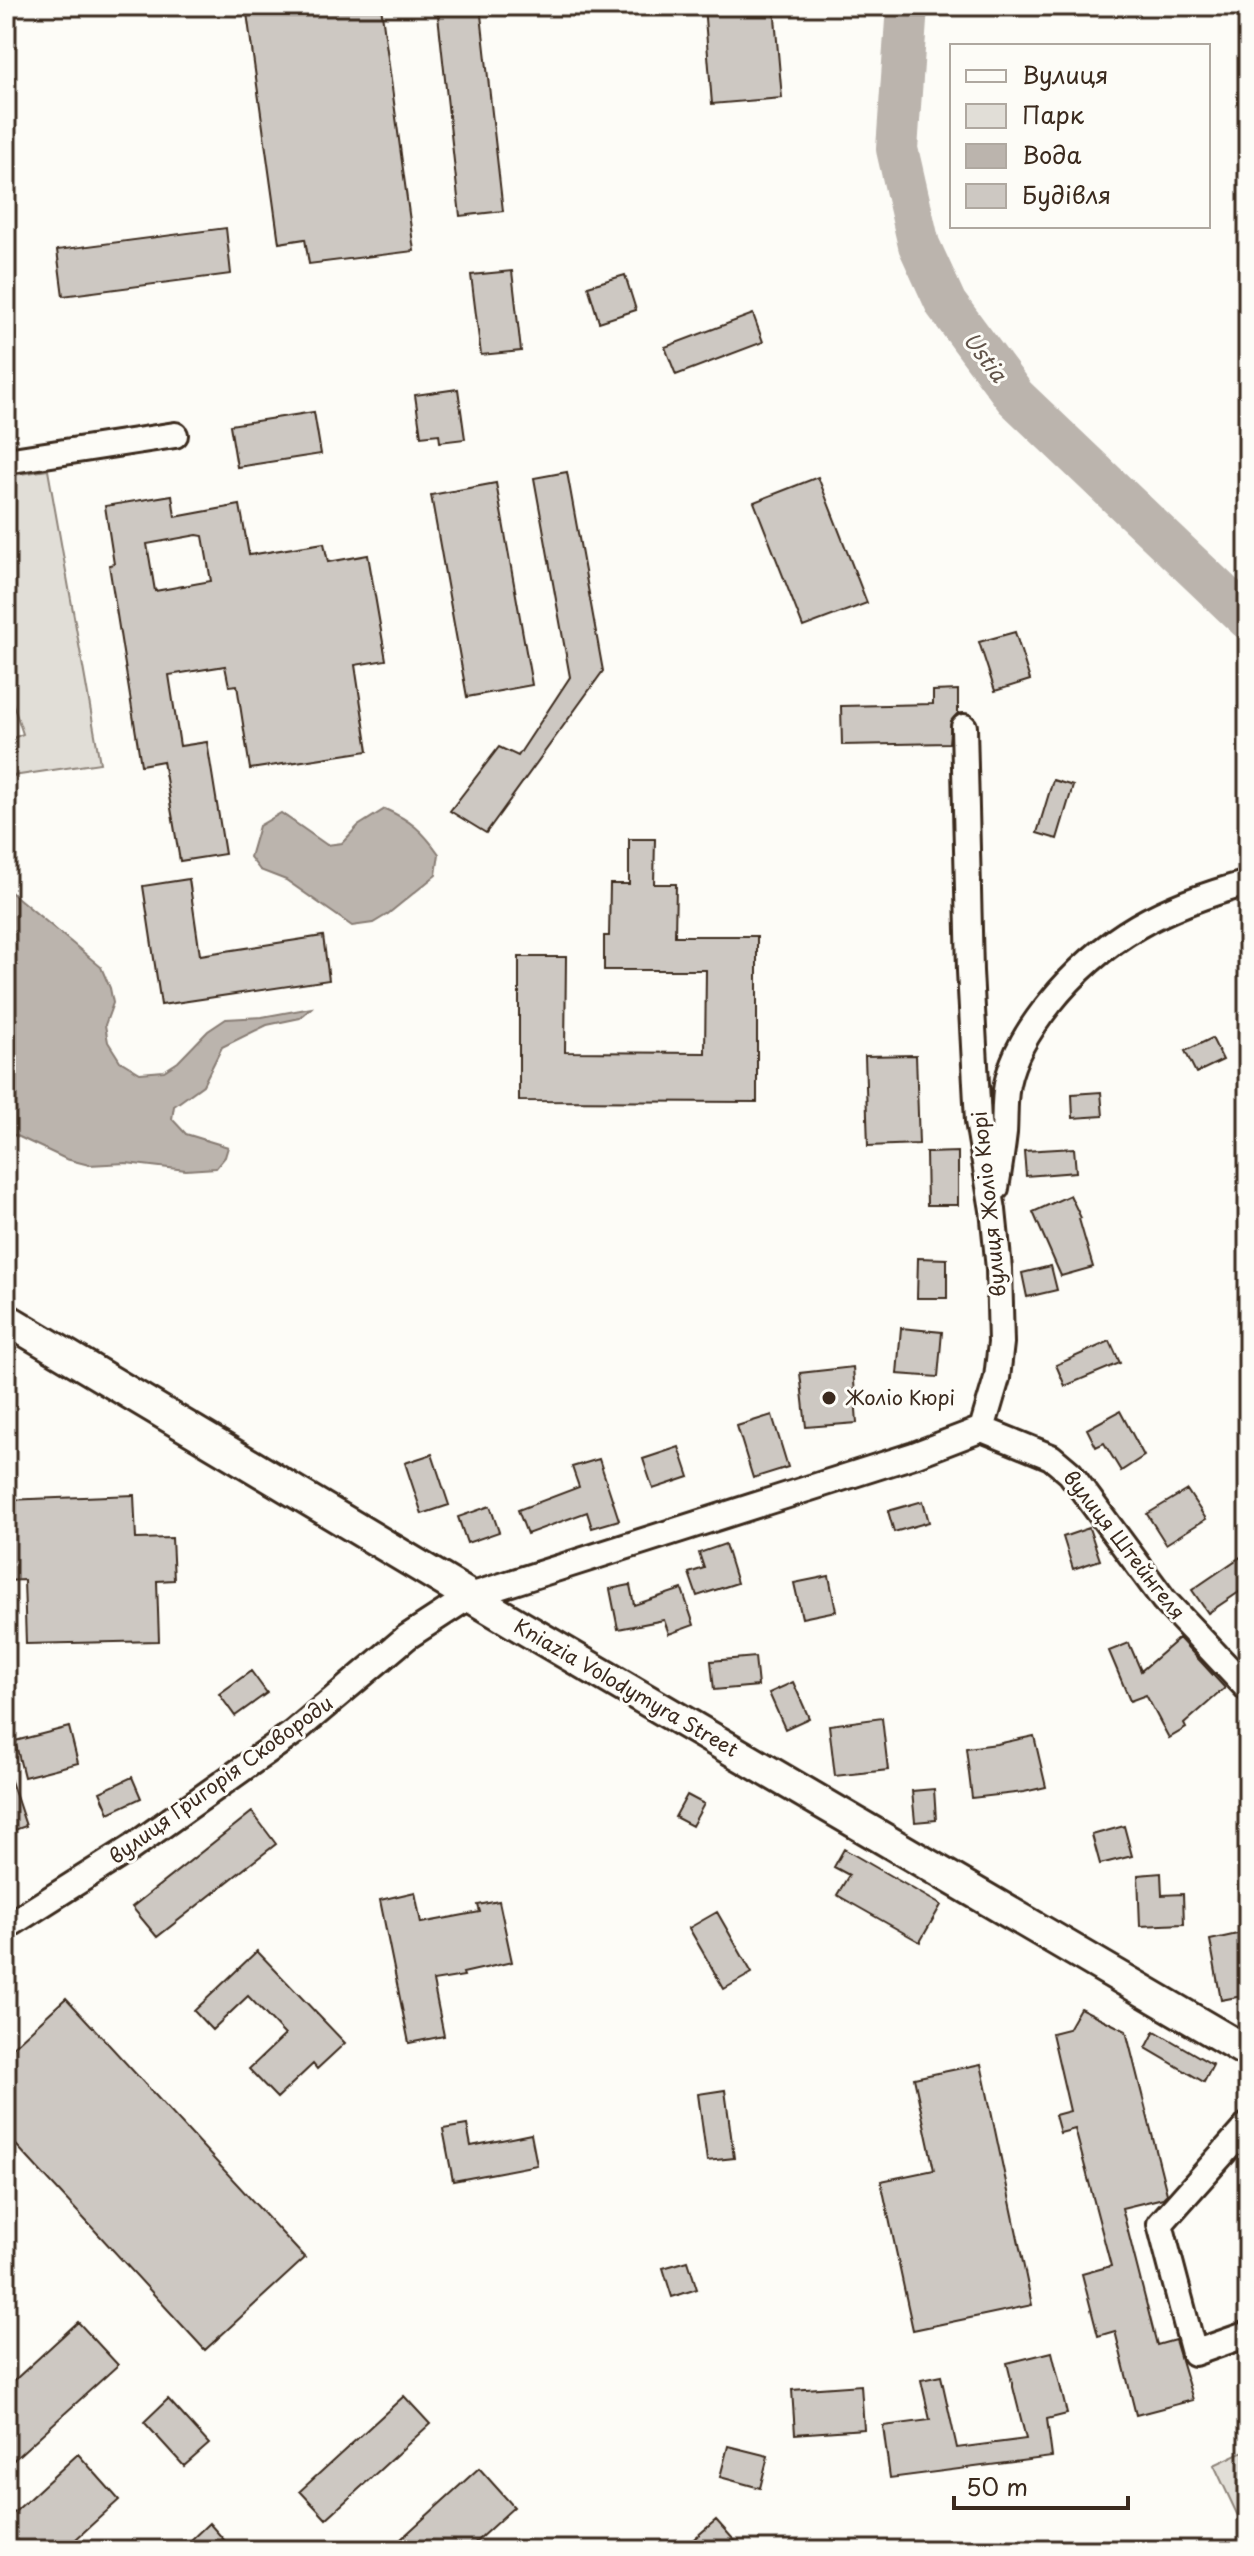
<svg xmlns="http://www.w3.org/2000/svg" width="1254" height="2556" font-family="'Playpen Sans',sans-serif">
<rect width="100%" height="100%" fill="#fdfcf7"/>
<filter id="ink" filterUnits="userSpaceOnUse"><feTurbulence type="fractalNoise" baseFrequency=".0125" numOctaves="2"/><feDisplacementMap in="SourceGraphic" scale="16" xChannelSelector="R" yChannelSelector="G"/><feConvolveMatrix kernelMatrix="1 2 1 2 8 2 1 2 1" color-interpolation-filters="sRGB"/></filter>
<g filter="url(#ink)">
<path fill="#e1ded7" stroke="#8e847a" stroke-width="2" d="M48 470 100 763 6 777V741L23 734 6 684V476Z
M1248 2449V2530L1245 2531 1214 2465Z"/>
<path fill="#bbb4ad" stroke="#887d74" stroke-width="2" d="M385 809C410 820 423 831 439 854L436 875 388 914 373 923 352 926 286 880 260 870 250 857 259 826 281 813 327 845 342 843 358 826Z
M6 888 101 967 110 988 113 1003 105 1025 108 1042 120 1061 140 1073 164 1071 178 1062 208 1031 226 1019 262 1017 311 1008 300 1018 267 1025 222 1047 203 1085 174 1106 172 1119 186 1134 228 1147 225 1157 216 1168 186 1170 126 1163 89 1165 66 1159 15 1135 6 1141Z"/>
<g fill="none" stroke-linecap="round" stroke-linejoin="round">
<path stroke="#bbb4ad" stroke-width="42" d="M907 6 897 149 919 245 946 304 1015 397 1248 619"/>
</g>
<path fill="#cdc8c2" stroke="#3b2a1e" stroke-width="2" fill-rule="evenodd" d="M246 6H381L414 251 309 264 305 239 279 243Z
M437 6H480L503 211 460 216Z
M704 6H774L782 98 712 104Z
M226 228 231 274 63 296 57 250Z
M512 271 521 351 481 355 471 275Z
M625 275 636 310 599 322 588 286Z
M753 314 763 342 676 375 665 347Z
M458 389 465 439 440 442 439 434 421 436 415 395Z
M314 412 321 454 237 467 230 425Z
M567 472 603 671 486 833 450 811 499 747 518 756 570 677 534 478Z
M818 477 867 603 803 627 754 502Z
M496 483 532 685 467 697 431 495Z
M172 495 175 517 240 505 249 555 324 543 328 562 368 555 386 660 355 665 368 751 250 769 237 685 229 686 225 666 169 675 180 746 207 742 225 854 180 861 163 761 141 765 109 565 114 564 105 506ZM197 535 203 536 211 581 155 591 147 544Z
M1015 632 1030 680 995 691 979 642Z
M958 690V713L951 721 949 743 842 745 841 706 933 704V691Z
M1053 780 1073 786 1057 839 1037 833Z
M629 839H655L654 884H676L675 936H757V1102L519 1101V957H566L565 1052 705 1053 706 970H604V936H609L610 884H629Z
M189 879 200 955 323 936 329 980 161 1005 143 886Z
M1212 1038 1223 1060 1196 1073 1185 1051Z
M916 1055 919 1144 868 1146 865 1056Z
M1101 1092 1103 1116 1073 1118 1072 1094Z
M1074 1148 1076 1172 1026 1176 1024 1151Z
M958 1152V1205H927L926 1153Z
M1070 1195 1081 1218 1079 1219 1093 1267 1061 1276 1033 1212Z
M918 1258 947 1259V1298H917Z
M1051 1266 1057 1290 1027 1297 1022 1273Z
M901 1328 942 1332 938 1377 897 1374Z
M1110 1341 1120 1363 1065 1386 1056 1365Z
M853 1367 857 1423 806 1427 800 1373Z
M1120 1411 1144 1456 1121 1471 1104 1443 1096 1447 1087 1429Z
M772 1415 788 1467 753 1478 737 1426Z
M679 1447 689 1477 653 1489 643 1459Z
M432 1454 449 1505 422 1514 405 1463Z
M599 1459 619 1520 592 1528 587 1512 527 1534 518 1510 579 1487 572 1467Z
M1187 1490 1206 1519 1166 1544 1147 1514Z
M134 1495 136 1539 172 1538 174 1580 157 1581 159 1641 26 1644 24 1580 6 1581V1500Z
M923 1501 929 1522 894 1532 888 1511Z
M490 1506 499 1532 467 1543 458 1517Z
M1089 1528 1100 1560 1073 1569 1063 1537Z
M725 1544 737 1583 697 1596 689 1573 704 1568 699 1553Z
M1248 1552V1586L1208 1613 1192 1590Z
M829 1576 836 1611 802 1618 794 1583Z
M630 1585 634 1605 682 1589 694 1625 669 1634 664 1620 618 1629 610 1589Z
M1179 1638 1225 1688 1184 1724 1186 1728 1169 1738 1146 1695 1130 1701 1109 1651 1129 1643 1141 1671Z
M755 1657 758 1686 714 1690 711 1661Z
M251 1671 267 1693 235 1716 219 1694Z
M793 1682 809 1718 785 1729 769 1693Z
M882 1718 888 1770 835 1776 829 1725Z
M69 1727 78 1763 24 1777 15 1741Z
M1034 1736 1046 1787 1024 1792 972 1798 966 1748 997 1744Z
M9 1775 26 1826 6 1833V1776Z
M132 1777 141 1798 109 1813 100 1792Z
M934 1789 936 1820 915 1822 912 1791Z
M687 1795 704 1804 692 1826 675 1817Z
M252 1812 276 1844 157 1937 132 1907Z
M1124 1826 1132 1856 1100 1864 1092 1835Z
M844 1849 941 1905 920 1942 837 1895 849 1875 834 1867Z
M1161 1873 1162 1895 1183 1894 1184 1924 1140 1926 1138 1875Z
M415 1892 421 1923 480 1912 478 1905 499 1901 512 1962 463 1973 464 1976 433 1981 444 2036 409 2043 380 1900Z
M717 1912 752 1973 724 1989 689 1928Z
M1242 1933 1248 1963V1995L1221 2000 1210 1940Z
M257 1951 345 2043 317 2069 313 2064 277 2098 249 2069 285 2035 248 1996 212 2030 194 2011Z
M66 1998 305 2258 205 2350 6 2134V2053Z
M1080 2008 1126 2031 1167 2194 1163 2198 1122 2208 1157 2345 1175 2340 1193 2400 1136 2415 1115 2331 1098 2336 1082 2274 1111 2266 1075 2129 1060 2133 1055 2115 1070 2111 1052 2033 1068 2029Z
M1155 2031 1213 2065 1204 2082 1146 2048Z
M981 2064 1032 2305 913 2330 881 2181 934 2170 914 2078Z
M725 2090 734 2158 707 2161 698 2094Z
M467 2125 471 2146 531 2134 537 2165 453 2181 443 2129Z
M688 2261 697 2289 672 2297 663 2268Z
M78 2322 118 2365 6 2467V2388Z
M1052 2352 1067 2414 1047 2419 1052 2457 890 2478 883 2426 930 2420 921 2380 941 2376 957 2448 1026 2439 1007 2363Z
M861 2385 864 2429 795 2434 792 2390Z
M404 2396 430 2424 326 2519 300 2491Z
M168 2399 209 2444 184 2466 144 2422Z
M728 2446 768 2456 760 2488 720 2477Z
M78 2454 119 2500 64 2550H6V2520Z
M479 2468 514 2507 467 2550H389Z
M716 2520 743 2550H681Z
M209 2523 233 2550H200L191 2540Z"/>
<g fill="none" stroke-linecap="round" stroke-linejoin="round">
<defs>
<path id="minor" d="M6 461 175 435
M996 1188C999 1170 1002 1151 1004 1133 1005 1117 1004 1100 1007 1084 1013 1054 1030 1028 1049 1004 1103 936 1165 905 1248 883
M982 1429 1051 1457 1070 1473 1164 1600 1248 1689
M6 1927 131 1848 293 1733 407 1637 470 1596 914 1455 982 1429 997 1378 1001 1343 999 1269 993 1210 978 1121 970 971 964 727
M1248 2125 1160 2224 1194 2353 1248 2334"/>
<path id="major" d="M6 1319 525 1629 1248 2052"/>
</defs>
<use href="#minor" stroke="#3b2a1e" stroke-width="30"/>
<use href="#major" stroke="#3b2a1e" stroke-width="36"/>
<use href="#minor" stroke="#fdfcf7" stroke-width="24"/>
<use href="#major" stroke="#fdfcf7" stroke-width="30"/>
</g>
</g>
<circle fill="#3b2a1e" stroke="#fdfcf7" stroke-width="3" cx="829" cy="1398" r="8"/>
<g text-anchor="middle" stroke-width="6" stroke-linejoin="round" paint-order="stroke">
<g font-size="20" fill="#3b2a1e" stroke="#fdfcf7">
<text transform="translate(989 1204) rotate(-96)" y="7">вулиця Жоліо Кюрі</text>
<text transform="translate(1124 1545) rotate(52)" y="7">вулиця Штейнгеля</text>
<text transform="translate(626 1688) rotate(30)" y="7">Kniazia Volodymyra Street</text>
<text transform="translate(221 1780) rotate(-36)" y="7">вулиця Григорія Сковороди</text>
</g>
<g font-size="20" fill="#3b2a1e" stroke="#fdfcf7" text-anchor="start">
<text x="845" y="1405">Жоліо Кюрі</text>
</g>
<g font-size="22" font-style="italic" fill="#615349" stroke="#fdfcf7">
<text transform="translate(985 357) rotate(53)" y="8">Ustia</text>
</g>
</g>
<rect width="1254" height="2556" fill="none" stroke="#fdfcf7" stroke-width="32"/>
<rect x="16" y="16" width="1222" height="2524" fill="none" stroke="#3b2a1e" stroke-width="3" filter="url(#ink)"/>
<rect x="950" y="44" width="260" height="184" fill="#fdfcf7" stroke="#afa8a0" stroke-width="2"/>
<rect x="966" y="70" width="40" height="12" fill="#fdfcf7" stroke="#afa8a0" stroke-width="2"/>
<text x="1022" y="84" font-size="24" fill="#3b2a1e">Вулиця</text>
<rect x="966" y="104" width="40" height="24" fill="#e1ded7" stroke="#afa8a0" stroke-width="2"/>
<text x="1022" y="124" font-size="24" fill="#3b2a1e">Парк</text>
<rect x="966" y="144" width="40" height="24" fill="#bbb4ad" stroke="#afa8a0" stroke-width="2"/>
<text x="1022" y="164" font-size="24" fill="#3b2a1e">Вода</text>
<rect x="966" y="184" width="40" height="24" fill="#cdc8c2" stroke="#afa8a0" stroke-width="2"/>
<text x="1022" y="204" font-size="24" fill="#3b2a1e">Будівля</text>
<path d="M954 2496v12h174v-12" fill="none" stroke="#3b2a1e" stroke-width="4"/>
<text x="966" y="2496" font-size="24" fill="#3b2a1e" stroke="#fdfcf7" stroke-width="6" paint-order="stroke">50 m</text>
</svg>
